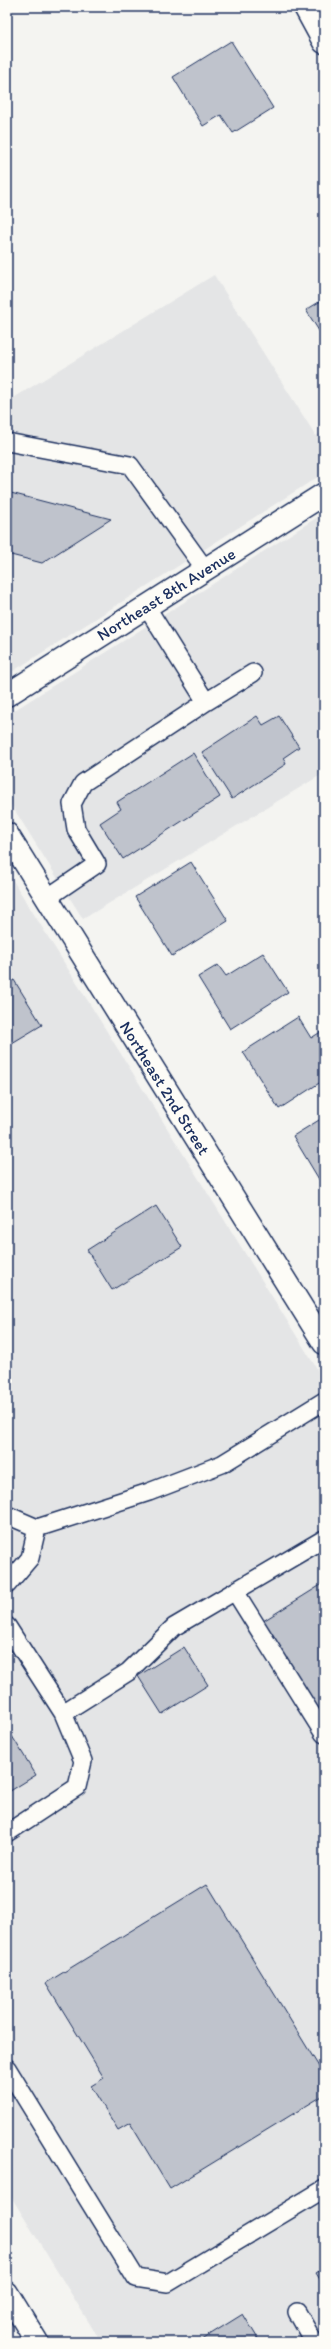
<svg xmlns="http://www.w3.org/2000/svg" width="331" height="2349" font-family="Itim,sans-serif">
<rect width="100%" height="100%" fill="#f4f4f1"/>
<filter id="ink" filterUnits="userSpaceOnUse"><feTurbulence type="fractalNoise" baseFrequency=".025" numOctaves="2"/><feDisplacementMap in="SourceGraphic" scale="8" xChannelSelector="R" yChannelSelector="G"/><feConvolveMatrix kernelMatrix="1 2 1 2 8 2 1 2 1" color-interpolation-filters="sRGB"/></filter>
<g filter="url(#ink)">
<path fill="#e4e5e6" d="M214 275 316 436 324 431V473L7 675V402Z
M324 513V773L83 919 7 798V715Z
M7 871 324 1380V2342H101L7 2190Z"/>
<path fill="#bfc3cc" stroke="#1b2f5e" d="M231 41 273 108 233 133 221 115 203 126 173 77Z
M324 299V339L306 310Z
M7 492 111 519 42 563 7 554Z
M257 716 263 725 279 716 299 747 283 758 286 764 232 799 202 752Z
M193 753 220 797 123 859 100 823 121 809 117 802Z
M191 862 228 921 172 956 135 897Z
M263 953 288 992 230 1029 198 977 218 965 226 976Z
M14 980 42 1025 7 1046V984Z
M298 1017 311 1038 324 1030V1080L279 1109 243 1052Z
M324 1117V1178L320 1181 293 1136Z
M156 1206 182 1247 112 1290 87 1250Z
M324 1583V1725L260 1623Z
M184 1647 208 1685 162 1714 138 1676Z
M7 1728 36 1775 7 1793Z
M207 1884 324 2075V2095L170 2189 130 2123 118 2130 91 2086 104 2078 46 1983Z
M324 2268V2286L316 2273Z
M243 2314 260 2342H198Z"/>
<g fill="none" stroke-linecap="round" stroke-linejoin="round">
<defs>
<path id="lane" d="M7 442 130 465 205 569
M206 702 253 673
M47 898 97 864 76 829 72 804 83 783 206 702 146 606
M7 1515 37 1528 149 1492 222 1464 324 1401
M7 1585 30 1558 37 1528
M236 1593 324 1734
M7 1626 63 1713 128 1672 174 1627 324 1539
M7 1833 77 1787 83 1761 63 1713
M7 2068 136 2278 168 2283 324 2189
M297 2312 314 2342"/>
<path id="street" d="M7 834 324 1343"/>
<path id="secondary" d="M305 7 324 42
M7 695 324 494"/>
<path id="primary" d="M7 2293 37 2342"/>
</defs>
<use href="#lane" stroke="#1b2f5e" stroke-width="20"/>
<use href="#street" stroke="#1b2f5e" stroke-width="25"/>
<use href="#secondary" stroke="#1b2f5e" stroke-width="25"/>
<use href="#primary" stroke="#1b2f5e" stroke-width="25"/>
<use href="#lane" stroke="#fdfcf7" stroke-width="17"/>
<use href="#street" stroke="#fdfcf7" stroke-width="22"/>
<use href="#secondary" stroke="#fdfcf7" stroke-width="22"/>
<use href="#primary" stroke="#fdfcf7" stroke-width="22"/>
</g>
</g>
<g text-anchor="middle" stroke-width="3" stroke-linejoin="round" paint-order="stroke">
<g font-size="17" fill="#1b2f5e" stroke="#fdfcf7">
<text transform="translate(166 594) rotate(-32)" y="6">Northeast 8th Avenue</text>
<text transform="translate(165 1088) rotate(58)" y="6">Northeast 2nd Street</text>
</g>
</g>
<rect width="331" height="2349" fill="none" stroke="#fdfcf7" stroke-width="24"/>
<rect x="12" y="12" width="307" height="2325" fill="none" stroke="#1b2f5e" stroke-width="1.5" filter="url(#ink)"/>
</svg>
